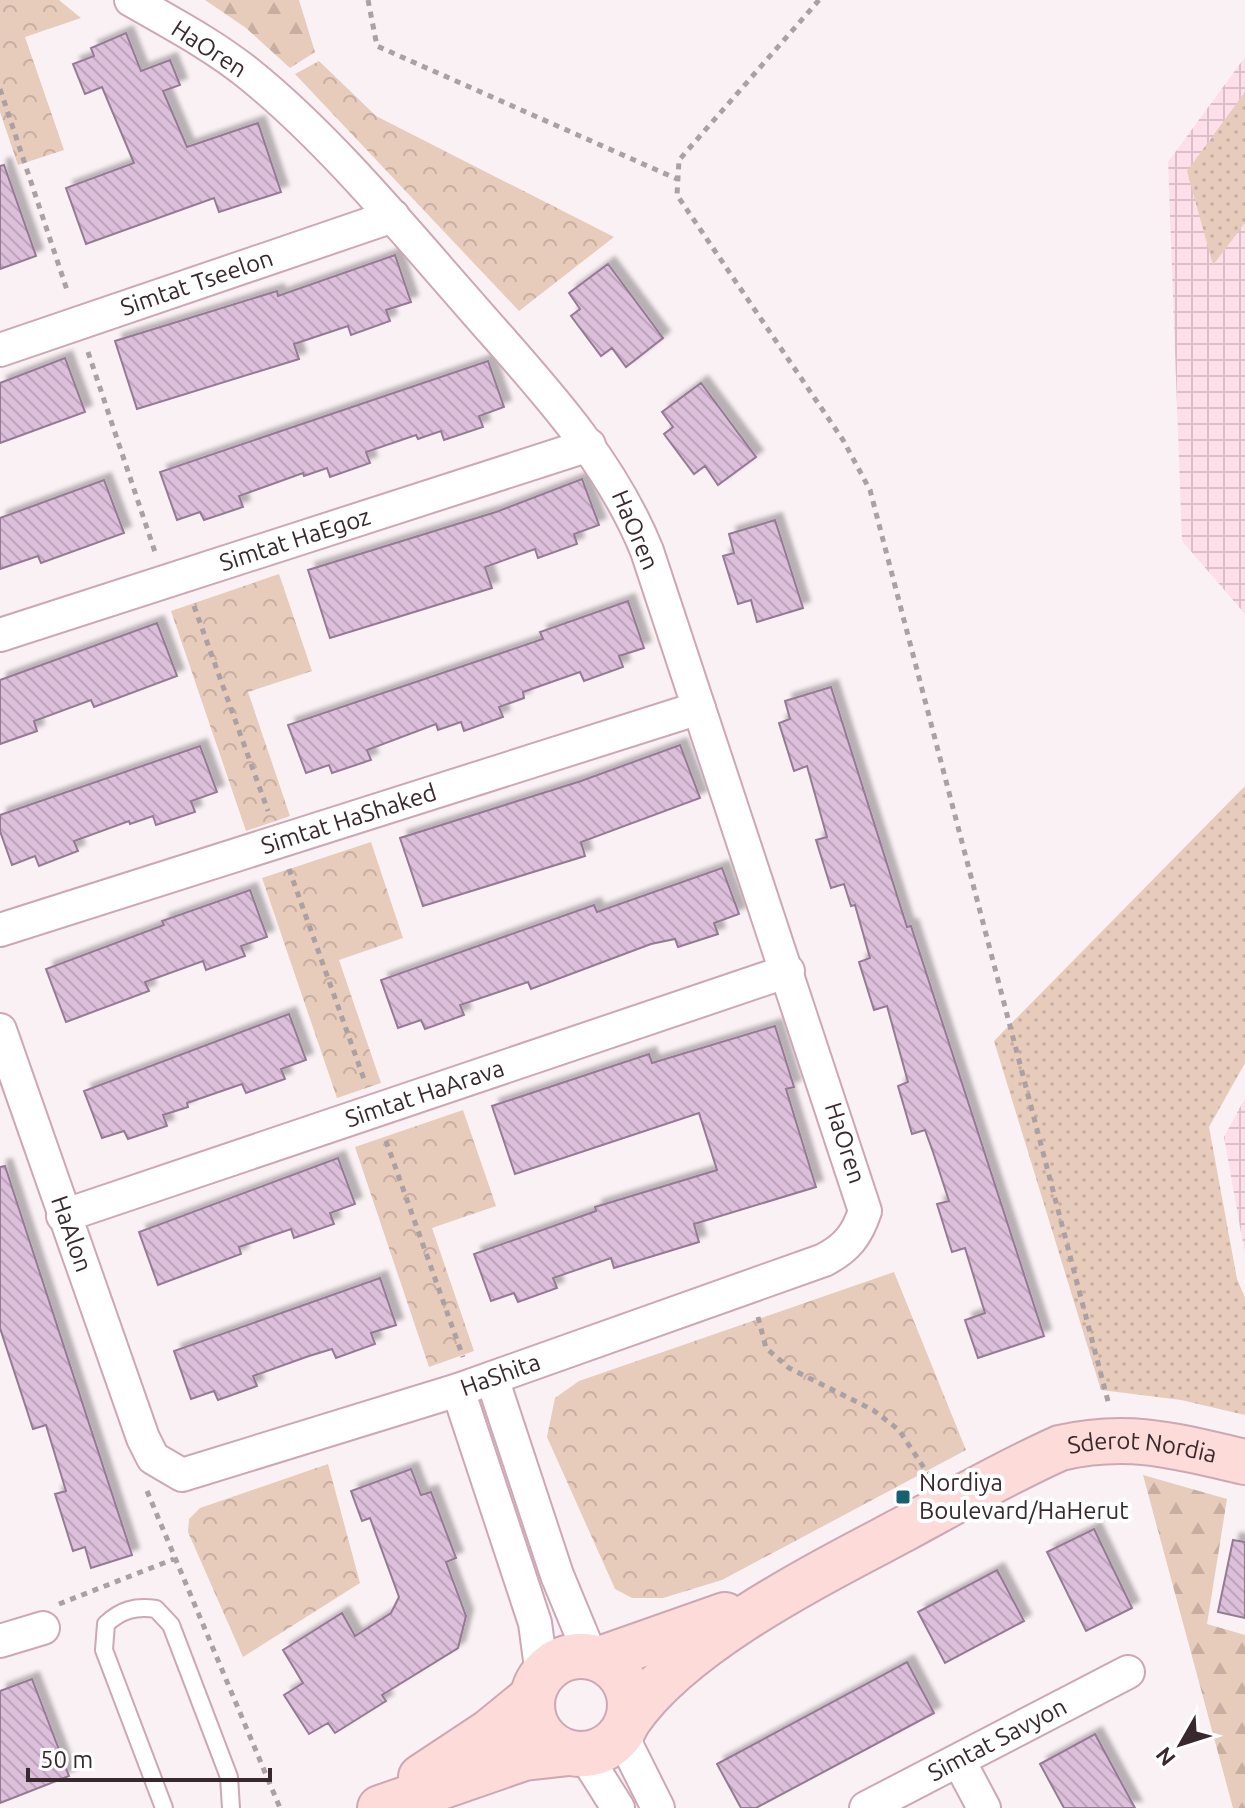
<svg xmlns="http://www.w3.org/2000/svg" width="1245" height="1808" font-family="Ubuntu,sans-serif">
<defs>
<pattern id="industrial-grid" width="8" height="8" patternUnits="userSpaceOnUse" patternTransform="scale(2)"><rect width="8" height="8" fill="#fedfe9"/><path d="M0 4h8M4 0v8" fill="none" stroke="#dabfc8"/></pattern>
<pattern id="grass-dots" width="8" height="8" patternUnits="userSpaceOnUse" patternTransform="scale(2)"><rect width="8" height="8" fill="#e7cbbb"/><path d="M2 2h.1M6 6h.1" fill="none" stroke="#c7aea1" stroke-width="1.8" stroke-linecap="round"/></pattern>
<pattern id="forest-firs" width="22" height="20" patternUnits="userSpaceOnUse" patternTransform="scale(2)"><rect width="22" height="20" fill="#e7cbbb"/><path d="M5 1l3.5 6h-7zM16 11l3.5 6h-7z" fill="#c7aea1"/></pattern>
<pattern id="park-crowns" width="20" height="18" patternUnits="userSpaceOnUse" patternTransform="scale(2)"><rect width="20" height="18" fill="#e7cbbb"/><path d="M2 6a3 3 0 1 1 6 0M12 15a3 3 0 1 1 6 0" fill="none" stroke="#c7aea1"/></pattern>
<pattern id="building-back-hatch" width="6" height="6" patternUnits="userSpaceOnUse" patternTransform="scale(2)"><rect width="6" height="6" fill="#dcbfda"/><path d="M-1 5l2 2M0 0l6 6M5-1l2 2" fill="none" stroke="#bea4bb"/></pattern>
<filter id="shadow"><feDropShadow dx="7" dy="-7" stdDeviation="2" flood-color="#0004"/></filter>
</defs>
<rect width="100%" height="100%" fill="#faf1f4"/>
<path fill="url(#industrial-grid)" d="M1245 57V614L1182 541 1168 162Z
M1245 1098V1255L1224 1137Z"/>
<path fill="url(#grass-dots)" d="M1245 92V223L1213 265 1187 171Z
M1245 786V1063L1209 1127 1237 1279 1245 1298V1415L1181 1400 1101 1390 994 1041Z"/>
<path fill="url(#forest-firs)" d="M205 0H299L315 52 290 68 246 28Z
M1143 1475 1227 1499 1207 1624 1245 1635V1808H1233Z"/>
<path fill="url(#park-crowns)" d="M0 0H59L81 18 25 37 64 150 18 165 0 112Z
M319 61 376 116 614 237 519 311 295 74Z
M279 574 312 671 248 692 290 816 246 831 171 611Z
M371 842 403 938 339 960 381 1083 337 1098 262 878Z
M463 1110 496 1206 432 1228 474 1351 429 1367 355 1147Z
M894 1272 966 1450 722 1580 663 1598H632L615 1589 547 1437 555 1398 579 1381Z
M328 1464 360 1583 243 1657 188 1532 189 1519 200 1508Z"/>
<path fill="url(#building-back-hatch)" stroke="#957a94" stroke-width="2" filter="url(#shadow)" d="M126 33 141 71 170 60 180 85 163 91 187 147 258 123 281 192 219 212 214 198 86 244 66 188 134 163 102 87 85 94 73 64 94 56 91 48Z
M4 165 36 256 0 269V166Z
M395 255 411 302 386 310 390 321 351 335 348 326 294 344 299 359 137 409 115 341 277 291 278 296Z
M608 264 663 338 626 367 612 348 601 356 571 316 580 309 569 293Z
M65 358 85 412 0 443V383Z
M488 361 504 407 479 416 483 427 444 440 441 431 418 439 416 435 366 452 370 463 330 477 327 468 304 476 303 473 239 496 243 507 204 520 200 512 177 520 160 472Z
M701 383 756 457 718 485 705 466 694 474 664 434 673 427 662 412Z
M582 479 599 525 574 534 577 544 538 558 535 549 485 567 492 588 330 638 308 570 496 512Z
M104 480 124 533 41 563 38 556 0 569V518Z
M775 520 803 608 757 622 751 600 738 604 723 556 734 553 729 534Z
M628 601 644 648 619 656 623 667 584 681 580 672 523 692 524 698 499 707 503 717 464 731 461 722 438 730 436 724 367 750 371 760 332 773 329 765 306 773 288 725 543 639 540 632Z
M157 623 177 676 94 707 91 700 34 721 37 731 0 744V680Z
M831 687 907 927 911 926 1044 1336 978 1358 965 1320 985 1313 965 1248 952 1252 937 1204 949 1201 933 1152 925 1130 912 1134 898 1086 908 1082 887 1006 874 1010 859 962 870 958 855 905 851 906 844 884 831 888 816 840 827 837 807 766 794 771 779 723 790 719 785 701Z
M680 745 700 798 581 842 585 856 423 906 400 838 581 781Z
M200 746 217 792 191 801 195 812 156 825 153 816 130 824 129 821 74 841 78 851 39 866 35 856 12 865 0 831V815Z
M722 868 739 914 714 923 718 934 678 947 675 939 651 944 531 989 528 982 460 1005 464 1015 425 1029 421 1020 398 1028 381 980 594 905 597 912Z
M250 890 267 937 241 946 245 956 206 970 203 961 145 982 149 991 66 1022 46 969 164 925 162 921Z
M289 1014 306 1060 281 1069 285 1079 246 1093 242 1084 187 1103 188 1107 163 1115 167 1126 128 1139 124 1131 102 1138 84 1091Z
M775 1026 794 1087 786 1089 816 1187 694 1224 699 1242 614 1268 611 1258 553 1278 557 1288 518 1302 514 1293 491 1301 474 1254 596 1211 595 1207 717 1170 699 1113 515 1174 492 1106 649 1054 652 1063Z
M338 1158 355 1204 330 1213 334 1224 294 1238 291 1229 239 1247 241 1254 158 1285 139 1232Z
M5 1166 132 1555 91 1568 85 1547 73 1551 55 1494 66 1491 46 1425 33 1429 0 1328V1167Z
M380 1278 396 1325 371 1333 375 1344 336 1358 332 1349 309 1356 253 1376 257 1386 218 1400 214 1391 191 1399 174 1351Z
M411 1469 421 1495 431 1492 456 1558 446 1562 466 1616 458 1648 382 1695 386 1701 335 1733 328 1723 309 1734 284 1695 303 1683 283 1650 342 1613 355 1636 391 1613 399 1597 370 1518 362 1521 351 1491Z
M1094 1529 1132 1608 1086 1631 1047 1552Z
M1233 1540 1245 1542V1618L1218 1612Z
M997 1570 1024 1621 945 1663 918 1612Z
M907 1662 934 1713 756 1808H741L717 1764Z
M32 1679 69 1776 0 1803V1691Z
M1095 1734 1135 1808H1064L1040 1764Z"/>
<g fill="none" stroke-linecap="round" stroke-linejoin="round">
<defs>
<path id="lane" d="M164 1808 104 1650 106 1624C121 1610 135 1606 156 1609L171 1625 229 1777 231 1808"/>
<g id="street">
<path id="s1" d="M0 350 393 216"/>
<path id="s2" d="M0 635 589 445"/>
<path id="s3" d="M0 930 699 708"/>
<path id="s4" d="M0 1030 143 1438 153 1458 182 1475 458 1390 824 1260C847 1248 857 1235 865 1211L647 551C607 452 532 377 463 297 399 224 325 135 249 74 213 45 171 23 131 0"/>
<path id="s5" d="M63 1216 788 971"/>
<path d="M492 1378 557 1575 591 1657"/>
<path d="M458 1390 535 1623 542 1675"/>
<path d="M0 1641 43 1628"/>
<path d="M624 1728 628 1748 658 1808"/>
<path d="M584 1754 618 1808"/>
<path d="M959 1761 984 1808"/>
<path id="s6" d="M866 1808 1128 1672"/>
</g>
<g id="secondary">
<circle cx="581" cy="1705" r="49"/>
<path d="M600 1659 725 1615"/>
<path id="s7" d="M628 1721C682 1642 817 1575 902 1530 954 1502 1006 1472 1060 1448 1129 1432 1177 1446 1245 1462"/>
<path d="M421 1777 489 1732 532 1697"/>
<path d="M380 1808 524 1758 569 1753"/>
</g>
</defs>
<use href="#lane" stroke="#cea7b4" stroke-width="20"/>
<use href="#street" stroke="#cea7b4" stroke-width="36"/>
<use href="#secondary" stroke="#cea7b4" stroke-width="48"/>
<path stroke="#aba0a4" stroke-width="5" stroke-dasharray="6 6" stroke-linecap="butt" d="M368 0 377 46 677 179
M819 0 679 160 677 195 843 440 870 490 1109 1405
M0 89 68 293
M88 352 156 555
M194 606 268 811
M289 869 365 1082
M386 1141 463 1357
M758 1317 766 1348 789 1368 873 1410 899 1430 928 1474
M147 1491 280 1808
M59 1604 174 1559"/>
<use href="#lane" stroke="#fff" stroke-width="16"/>
<use href="#street" stroke="#fff" stroke-width="32"/>
<use href="#secondary" stroke="#fcdbd8" stroke-width="44"/>
</g>
<rect fill="#17606f" stroke="#fff" stroke-width="3" x="895" y="1489" width="16" height="16" rx="4"/>
<g text-anchor="middle" stroke-width="8" stroke-linejoin="round" paint-order="stroke">
<g font-size="24" fill="#39292f" stroke="#fff">
<text transform="translate(209 49) rotate(33)" y="8">HaOren</text>
<text dy="8" stroke="none"><textPath href="#s1" startOffset="208">Simtat Tseelon</textPath></text>
<text transform="translate(635 530) rotate(67)" y="8">HaOren</text>
<text dy="8" stroke="none"><textPath href="#s2" startOffset="310">Simtat HaEgoz</textPath></text>
<text dy="8" stroke="none"><textPath href="#s3" startOffset="366">Simtat HaShaked</textPath></text>
<text dy="8" stroke="none"><textPath href="#s5" startOffset="382">Simtat HaArava</textPath></text>
<text transform="translate(845 1143) rotate(72)" y="8">HaOren</text>
<text dy="8" stroke="none"><textPath href="#s4" startOffset="216">HaAlon</textPath></text>
<text dy="8" stroke="none"><textPath href="#s4" startOffset="822">HaShita</textPath></text>
<text dy="8" stroke="none"><textPath href="#s7" startOffset="598">Sderot Nordia</textPath></text>
<text dy="8" stroke="none"><textPath href="#s6" startOffset="148">Simtat Savyon</textPath></text>
</g>
<g font-size="24" fill="#39292f" stroke="#fff" text-anchor="start">
<text x="919" y="1491">Nordiya<tspan x="919" dy="28">Boulevard/HaHerut</tspan></text>
</g>
</g>
<g transform="translate(1181 1744) rotate(231)" stroke="#ffffff" stroke-width="6" paint-order="stroke">
<path d="M0-6L14 30L0 20L-14 30Z" fill="#39292f"/>
<text y="-12" font-size="22" font-weight="bold" text-anchor="middle" fill="#39292f">N</text>
</g>
<path d="M28 1768v12h242v-12" fill="none" stroke="#39292f" stroke-width="4"/>
<text x="40" y="1768" font-size="24" fill="#39292f" stroke="#ffffff" stroke-width="6" paint-order="stroke">50 m</text>
</svg>
